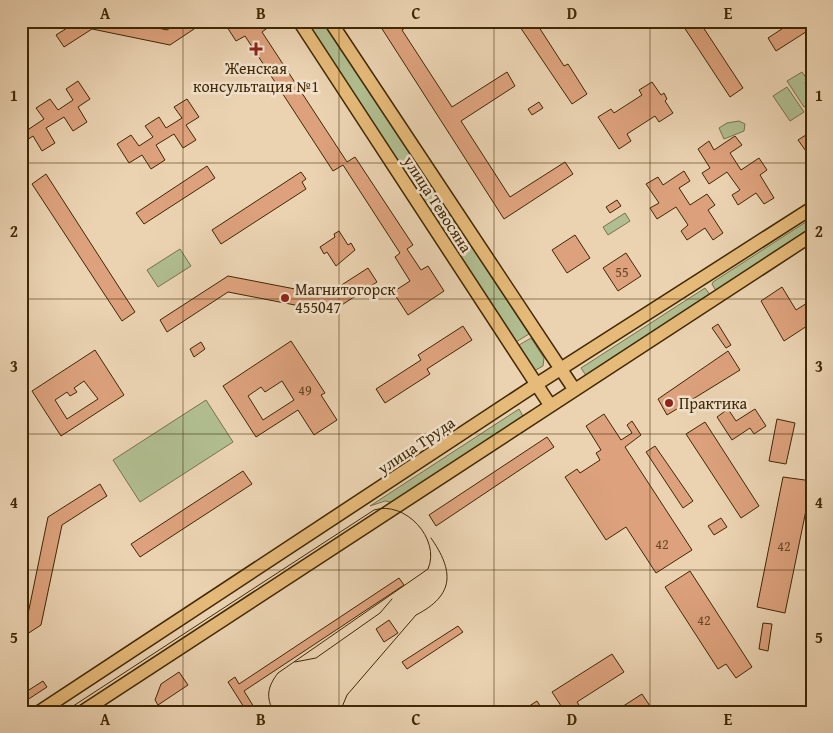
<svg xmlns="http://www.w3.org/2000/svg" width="833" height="733" font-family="'Gentium Book Plus',serif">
<rect width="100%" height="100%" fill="#ebd3b2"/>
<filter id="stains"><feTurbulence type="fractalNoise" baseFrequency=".004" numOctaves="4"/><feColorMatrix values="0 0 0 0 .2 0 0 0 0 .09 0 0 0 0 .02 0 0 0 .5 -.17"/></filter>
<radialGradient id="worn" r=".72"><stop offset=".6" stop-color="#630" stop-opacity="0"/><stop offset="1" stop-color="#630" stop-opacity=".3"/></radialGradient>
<path fill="#b1be91" stroke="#78734a" d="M305 21H323L529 334 516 342Z
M802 72 807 79 805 83 812 93V102L804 107 787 81Z
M787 87 804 112 790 121 773 96Z
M739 121 745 124 744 131 724 139 719 128 727 123Z
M625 213 630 221 608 235 603 227Z
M812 218V230L716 291 712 284 713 282Z
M180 249 191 266 158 287 147 270Z
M705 288 711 296 587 377 581 368Z
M531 338 544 358 543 366 534 371 514 348Z
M206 400 233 442 140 502 113 460Z
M519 409 524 418 395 503 385 501 370 506Z"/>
<path fill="#dda27d" stroke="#3f2803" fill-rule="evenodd" d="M78 21H127L167 30 181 21H206L170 45 92 29 64 47 56 35Z
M237 21H267L270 26 262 32 347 162 355 157 413 245 407 249 421 270 428 266 444 291 408 315 393 292 410 281 395 257 400 253 343 165 333 171 245 36 236 41 227 27Z
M377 21H416L402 30 452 107 507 72 515 86 461 121 510 197 565 162 573 174 504 219Z
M516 21H535L564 66 568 64 587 94 572 104Z
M680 21H699L743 88 730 97Z
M794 21H812V28L776 51 768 38Z
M78 81 90 99 78 107 87 122 73 131 64 117 46 128 55 143 42 151 33 136 21 144V118L29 129 44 119 36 108 50 99 58 110 73 100 66 89Z
M652 82 661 95 664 93 667 99 665 101 673 113 659 122 655 116 627 134 631 141 619 149 598 117 611 109 614 113 642 95 639 90Z
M187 99 199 117 186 125 196 140 183 148 174 134 156 145 165 160 151 169 142 155 129 163 117 144 131 135 139 146 153 137 145 126 159 117 166 128 182 118 174 107Z
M539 102 543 108 532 115 528 109Z
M812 131V151L808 154 798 140Z
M735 136 742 145 730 153 741 170 759 158 767 170 760 175 774 198 764 204 756 193 738 205 732 195 740 190 727 172 709 184 702 173 710 168 698 149 709 141 714 150Z
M207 166 215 178 144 224 136 213Z
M684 171 690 181 679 188 690 205 707 194 715 205 708 210 723 233 713 240 705 228 687 240 681 231 688 225 676 207 657 219 650 208 659 203 646 184 658 177 663 185Z
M301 172 306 179 302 182 306 189 221 244 212 230Z
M46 174 135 312 122 321 32 184Z
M617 200 621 206 610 213 606 207Z
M339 231 348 245 351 243 355 250 336 266 327 252 324 254 320 247 335 237 334 234Z
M575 235 590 258 567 273 552 250Z
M626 253 641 276 618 291 603 268Z
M368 268 377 282 331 312 228 292 167 332 160 320 228 276 326 295Z
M782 287 796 310 812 300V320L806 324 807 326 784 341 761 301Z
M718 324 731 345 726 348 712 328Z
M463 326 472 340 427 369 430 374 385 403 376 389 421 360 418 355Z
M291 341 325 393 321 395 337 420 314 435 298 410 256 437 223 386ZM282 381 294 400 263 420 248 396 261 387 265 392Z
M201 342 205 349 194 357 190 349Z
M95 350 124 395 61 436 32 391ZM84 381 98 399 67 419 55 400 67 392 70 396 77 392 74 388Z
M728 351 740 370 667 415 658 399Z
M728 409 736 421 755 409 766 426 754 434 750 428 732 440 717 417Z
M604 414 621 440 632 433 627 425 632 421 641 435 625 447 692 550 656 573 626 527 606 540 565 477 577 469 580 473 600 460 596 453 601 450 586 426Z
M777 419 795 423 786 464 769 461Z
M705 422 759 506 741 518 686 434Z
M547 437 554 447 436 526 429 515Z
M655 446 693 501 683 508 646 452Z
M243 471 252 484 140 557 131 544Z
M783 477 812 481 785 613 757 607Z
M100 484 107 496 62 525 41 625 21 638V618L28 614 48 517Z
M721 518 727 527 714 535 708 526Z
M690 571 752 667 736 678 726 664 718 669 665 587Z
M399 578 404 585 244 691 257 712H247L228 682 235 677 239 684Z
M389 620 398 633 384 642 376 629Z
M763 623 772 624 768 651 759 649Z
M458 626 463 632 407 669 402 662Z
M612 654 624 672 577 702 581 708 575 712H565L552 692Z
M179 672 188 685 158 705 155 700 161 684Z
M43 681 47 687 21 704V695Z
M642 694 654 712H614Z
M537 701 544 712H520Z"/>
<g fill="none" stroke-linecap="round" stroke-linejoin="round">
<defs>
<path id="major" d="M299 21 550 405
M330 21 574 389
M39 712 537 384 812 208
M82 712 812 235"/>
</defs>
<use href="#major" stroke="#3f2803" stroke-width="15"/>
<use href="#major" stroke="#e6ba79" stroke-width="12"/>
<path stroke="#3f2803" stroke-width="1" d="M295 662 316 658 380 613 392 599
M64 712 374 510C405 500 441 539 428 569L278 673C268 686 265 697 274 712
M340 712 347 695 416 615C455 595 454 571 431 538"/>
</g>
<path fill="none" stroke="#3f2803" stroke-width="1" stroke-opacity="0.55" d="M183 21V712M339 21V712M494 21V712M650 21V712M21 163H812M21 299H812M21 434H812M21 570H812"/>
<g fill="#8f2418" stroke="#f2e2cd" stroke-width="2">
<path d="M253.5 41.5h5v5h5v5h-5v5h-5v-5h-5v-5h5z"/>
<circle cx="285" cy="298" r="5"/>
<circle cx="669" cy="403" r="5"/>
</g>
<g text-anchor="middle" stroke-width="5" stroke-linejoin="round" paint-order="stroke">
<g font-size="14" fill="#664622">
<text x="622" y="277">55</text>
<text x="305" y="395">49</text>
<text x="662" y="549">42</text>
<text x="784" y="551">42</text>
<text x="704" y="625">42</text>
</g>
<g font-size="16" fill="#3f2803" stroke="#f2e2cd" text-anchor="start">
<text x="256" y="74" text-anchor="middle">Женская<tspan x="256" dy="18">консультация №1</tspan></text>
<text x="295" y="295">Магнитогорск<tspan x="295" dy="18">455047</tspan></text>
<text x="679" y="409">Практика</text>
</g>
<g font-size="16" fill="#3f2803" stroke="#f2e2cd">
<text transform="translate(438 204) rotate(57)" y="6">улица Тевосяна</text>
<text transform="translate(416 445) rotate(-34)" y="6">улица Труда</text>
</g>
</g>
<rect width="833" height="733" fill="none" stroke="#ebd3b2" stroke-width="55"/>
<rect x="28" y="28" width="778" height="678" fill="none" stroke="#3f2803" stroke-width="2"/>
<g font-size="16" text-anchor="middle" font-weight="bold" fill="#3f2803">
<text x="105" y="19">A</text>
<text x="261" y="19">B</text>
<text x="416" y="19">C</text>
<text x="572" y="19">D</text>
<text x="728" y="19">E</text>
<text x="14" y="101">1</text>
<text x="819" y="101">1</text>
<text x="14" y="237">2</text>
<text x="819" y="237">2</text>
<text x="14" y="372">3</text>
<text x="819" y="372">3</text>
<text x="14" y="508">4</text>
<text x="819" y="508">4</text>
<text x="14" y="643">5</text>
<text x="819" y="643">5</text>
<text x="105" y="725">A</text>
<text x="261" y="725">B</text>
<text x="416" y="725">C</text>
<text x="572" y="725">D</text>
<text x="728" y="725">E</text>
</g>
<rect width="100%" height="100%" filter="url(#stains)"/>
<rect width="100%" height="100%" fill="url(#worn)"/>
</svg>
